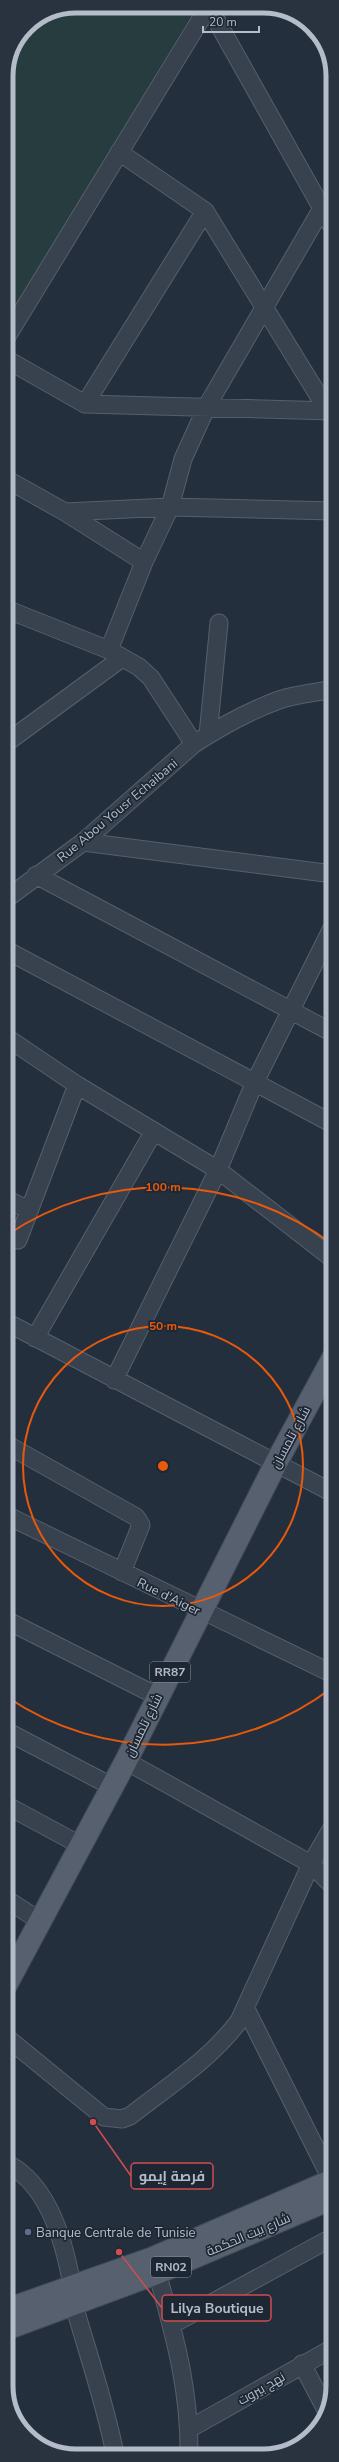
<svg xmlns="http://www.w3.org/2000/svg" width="339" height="2462" font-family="'Nunito Sans',Cairo,sans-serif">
<rect width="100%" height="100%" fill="#242f3e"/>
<path fill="#263c3f" d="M195 9 6 324V75L11 49 27 26 49 11Z"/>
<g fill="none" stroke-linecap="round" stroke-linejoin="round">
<defs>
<path id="minor" d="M210 9 333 228
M315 30 317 32
M119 152 205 211 328 411
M6 338 207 9
M6 359 85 404 333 411
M85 404 205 211
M6 479 65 512 144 562
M65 512 170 507 333 511
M6 609 109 650 139 667 151 678 194 744
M109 650 144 562 170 507 183 459 207 406 321 210 333 202
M208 735 219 623
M6 743 122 658
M83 842 333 874
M36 875 333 1033
M6 899 83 842 194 744C220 727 249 711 279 700 296 694 315 693 333 689
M6 950 333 1124
M6 1037 77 1085 218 1170 333 1259
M6 1199 29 1210
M18 1240 77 1085
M6 1322 333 1493
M35 1338 154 1131
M114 1380 218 1170 254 1084 333 926
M6 1444 136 1517 141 1525 122 1572
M6 1515 333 1674
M6 1620 157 1696
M6 1731 111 1786
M126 1761 311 1864 333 1886
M6 1805 80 1845
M6 1899 40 1921
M246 2009 332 2181
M6 2037 104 2117 122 2119 130 2116C167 2087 211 2059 239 2021L311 1864 333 1826
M6 2163C45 2182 62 2234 70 2275 72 2285 72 2295 74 2305 88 2354 105 2403 115 2454
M154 2261C172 2328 190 2384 189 2455
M173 2324 333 2237
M302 2364 325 2408
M189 2429 333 2348"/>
<path id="primary" d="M6 1985 126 1761 276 1463 333 1358
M6 2310 153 2258 333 2180
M6 2329 157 2273 333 2198"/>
</defs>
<use href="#minor" stroke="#565f6c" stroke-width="19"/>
<use href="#primary" stroke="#414a57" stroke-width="24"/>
<use href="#minor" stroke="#38414e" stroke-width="17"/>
<use href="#primary" stroke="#56606e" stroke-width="22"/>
</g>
<g fill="none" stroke="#e8590c" stroke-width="2">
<circle cx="163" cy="1466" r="140"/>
<path d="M333 1687A279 279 0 0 1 7 1697M7 1235A279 279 0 0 1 333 1245"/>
</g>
<circle fill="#5c6f8a" stroke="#1d2633" stroke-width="1.5" cx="28" cy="2232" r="4"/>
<g text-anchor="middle" stroke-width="3.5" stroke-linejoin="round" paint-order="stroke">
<g fill="#1d2633" stroke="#878f9c" stroke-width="1">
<rect x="150" y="1662" width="40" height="20" rx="3"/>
<rect x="151" y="2257" width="40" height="20" rx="3"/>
</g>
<g font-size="12" font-weight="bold" fill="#b4bcc9">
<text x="170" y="1676">RR87</text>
<text x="171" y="2271">RN02</text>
</g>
<g font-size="13" fill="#b4bcc9" stroke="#1d2633">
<text transform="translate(117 810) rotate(-40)" y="5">Rue Abou Yousr Echaibani</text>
<text transform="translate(290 1437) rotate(-62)" y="5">شارع تلمسان</text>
<text transform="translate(169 1596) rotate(26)" y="5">Rue d'Aiger</text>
<text transform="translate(143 1725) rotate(-64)" y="5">شارع تلمسان</text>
<text transform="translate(248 2234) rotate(-23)" y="5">شارع بيت الحكمة</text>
<text transform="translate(261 2388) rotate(-30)" y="5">نهج بيروت</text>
</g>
<g font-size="13" fill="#b4bcc9" stroke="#1d2633" text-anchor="start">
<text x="36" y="2237">Banque Centrale de Tunisie</text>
</g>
</g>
<path d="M0 0H339V2462H0ZM76 13H263A63 63 0 0 1 326 76V2386A63 63 0 0 1 263 2449H76A63 63 0 0 1 13 2386V76A63 63 0 0 1 76 13Z" fill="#29323f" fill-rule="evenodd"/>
<path fill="none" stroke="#b4bcc9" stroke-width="5" d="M76 13H263A63 63 0 0 1 326 76V2386A63 63 0 0 1 263 2449H76A63 63 0 0 1 13 2386V76A63 63 0 0 1 76 13Z"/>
<circle cx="163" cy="1466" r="6" fill="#e8590c" stroke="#1d2633" stroke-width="2"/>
<g font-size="12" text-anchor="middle" font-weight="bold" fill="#e8590c" stroke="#1d2633" stroke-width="3.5" stroke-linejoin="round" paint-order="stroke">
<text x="163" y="1191">100 m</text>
<text x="163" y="1330">50 m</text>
</g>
<path fill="none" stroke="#ce4d50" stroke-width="1.5" d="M93 2122L131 2176M119 2252L162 2308"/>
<g fill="#ce4d50" stroke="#1d2633" stroke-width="1.5">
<circle cx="93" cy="2122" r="4"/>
<circle cx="119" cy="2252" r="4"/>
</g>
<g fill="#1d2633" stroke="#ce4d50" stroke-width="1.5">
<rect x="131" y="2163" width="82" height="26" rx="4"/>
<rect x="162" y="2295" width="109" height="26" rx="4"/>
</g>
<g font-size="14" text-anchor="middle" font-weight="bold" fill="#b4bcc9">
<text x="172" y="2181">فرصة إيمو</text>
<text x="217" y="2313">Lilya Boutique</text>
</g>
<path d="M203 26v6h56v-6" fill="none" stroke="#b4bcc9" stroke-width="2"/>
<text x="209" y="26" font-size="12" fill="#b4bcc9" stroke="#1d2633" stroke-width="3" paint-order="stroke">20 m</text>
</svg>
